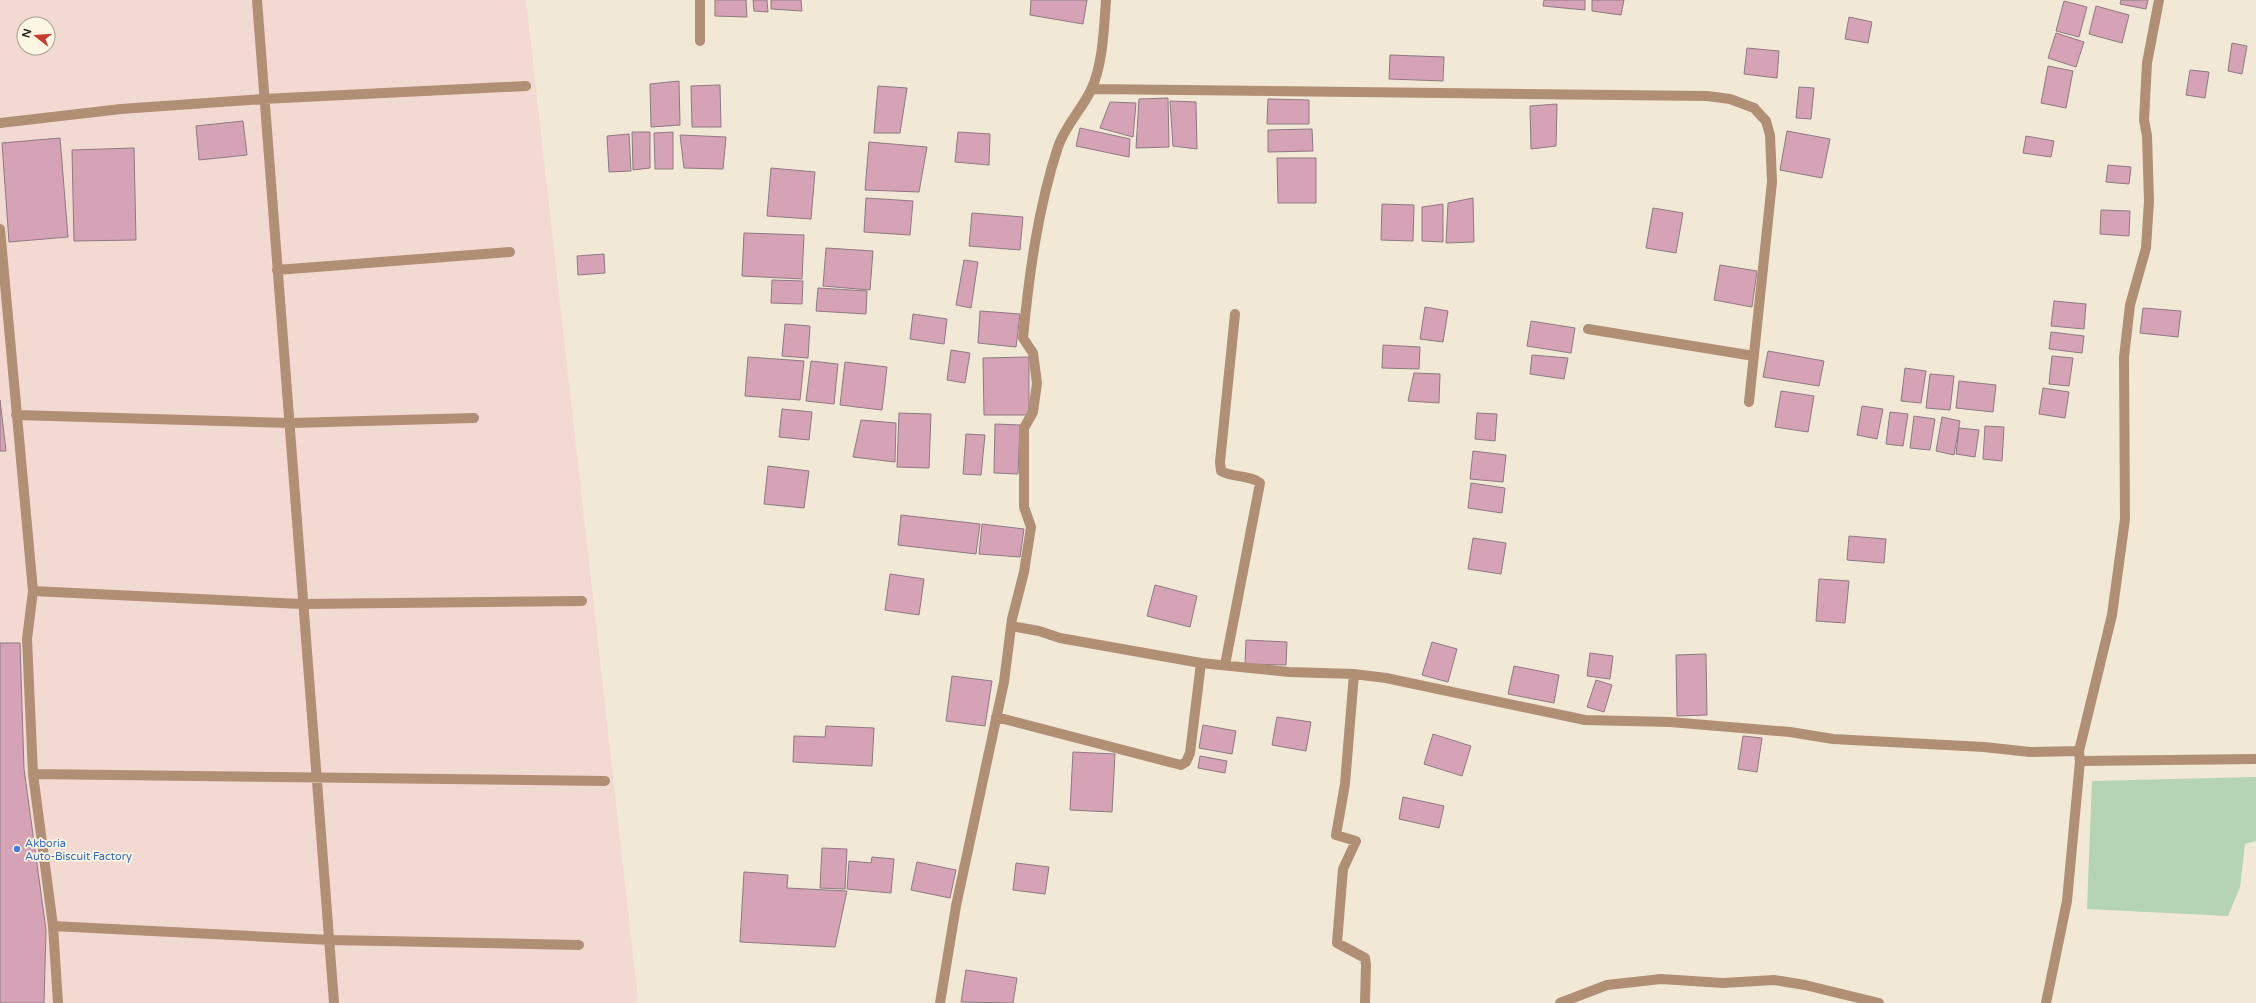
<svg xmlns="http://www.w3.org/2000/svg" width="2256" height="1003" font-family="'Varela Round',sans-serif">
<rect width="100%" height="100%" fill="#f1e8d6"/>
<path fill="#f2d9d1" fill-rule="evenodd" d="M0 0H526L638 1000 633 1003H0ZM24 24H48V48H24Z"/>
<path fill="#b4d4b3" d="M2256 777V841L2245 844 2240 887 2228 916 2087 909 2092 781Z"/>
<path fill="#d6a3b6" stroke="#8d7a81" d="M715 0H746L747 17 715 16Z
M753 0H767L768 12 754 11Z
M771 0H801L802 11 771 9Z
M1031 0H1087L1083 24 1030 15Z
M1544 0H1585V10L1543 6Z
M1592 0H1624L1621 15 1592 11Z
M2121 0H2148L2146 9 2120 4Z
M2064 1 2087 7 2079 37 2056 31Z
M2096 6 2129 15 2122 43 2089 34Z
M1849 17 1872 22 1868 43 1845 39Z
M2056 33 2084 42 2076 67 2048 58Z
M2232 43 2247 46 2242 74 2228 71Z
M1747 48 1779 51 1777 78 1744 74Z
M1390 55 1444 57 1443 81 1389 79Z
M2048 66 2073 71 2066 108 2041 103Z
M2190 70 2209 72 2205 98 2186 95Z
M679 81 680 125 651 127 650 84Z
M720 85 721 127H692L691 86Z
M878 86 907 88 900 133H874Z
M1799 87 1814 88 1811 119 1796 118Z
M1168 98 1169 147 1136 148 1139 99Z
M1268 99 1309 100V124H1267Z
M1170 101 1196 102 1197 149 1173 146Z
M1110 102 1136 103 1133 137 1100 128Z
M1557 104 1556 146 1531 149 1530 106Z
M243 121 247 155 199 160 196 126Z
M1080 128 1130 139 1129 157 1076 146Z
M1312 129 1313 151 1268 152V130Z
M1787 131 1830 139 1822 178 1780 170Z
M632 132H650V168L633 170Z
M673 132V169H655L654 133Z
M958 132 990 134 989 165 955 162Z
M629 134 631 171 609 172 607 136Z
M680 135 726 137 723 169 684 168Z
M2026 136 2054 141 2051 157 2023 153Z
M60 138 68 237 9 242 2 143Z
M869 142 927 147 919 192 865 190Z
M134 148 136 240 74 241 72 150Z
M1277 158H1316V203H1278Z
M2108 165 2131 167 2129 184 2106 182Z
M771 168 815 172 811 219 767 216Z
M866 198 913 201 910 235 864 232Z
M1473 198 1474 242 1446 243 1448 203Z
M1382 204 1414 205 1413 241 1381 240Z
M1443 204V242L1422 241V207Z
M1653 208 1683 213 1676 253 1646 248Z
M2101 210 2130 211 2129 236 2100 234Z
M972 213 1023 217 1020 250 969 246Z
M744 233 804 235 802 279 742 276Z
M826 248 873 251 870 290 823 286Z
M604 254 605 273 578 275 577 256Z
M964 260 978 262 971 308 956 305Z
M1720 265 1757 271 1752 307 1714 300Z
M772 280 803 281 802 304 771 303Z
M818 288 867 291 866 314 816 311Z
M2054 301 2086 304 2084 329 2051 326Z
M1425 307 1448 311 1443 342 1420 339Z
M2143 308 2181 311 2178 337 2140 333Z
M980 311 1020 314 1016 347 978 343Z
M913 314 947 319 944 344 910 339Z
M1531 321 1575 328 1571 353 1527 346Z
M785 324 810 326 808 358 782 356Z
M2051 332 2084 336 2082 353 2049 349Z
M1383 345 1420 347 1419 369 1382 368Z
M951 350 970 353 965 383 947 380Z
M1768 351 1824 361 1819 386 1763 377Z
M1532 355 1568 358 1564 379 1530 374Z
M2052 356 2073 358 2069 386 2049 384Z
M748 357 804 361 800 400 745 396Z
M1029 357V415H984L983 358Z
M811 361 838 364 834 404 806 401Z
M845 362 887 367 882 410 840 405Z
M1905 368 1926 371 1921 403 1901 401Z
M1414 373 1440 374 1439 403 1408 401Z
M1930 374 1954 376 1950 410 1926 408Z
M1959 381 1996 385 1993 412 1956 408Z
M2043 388 2069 392 2065 418 2039 414Z
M1781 391 1814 396 1808 432 1775 427Z
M0 400 6 451H0Z
M1862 406 1883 409 1877 439 1857 435Z
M782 409 812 412 809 440 779 437Z
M1890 412 1908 414 1903 446 1886 444Z
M899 413 931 414 929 468 897 467Z
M1477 413 1497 414 1495 441 1475 439Z
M1914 416 1935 419 1930 450 1910 448Z
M1942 417 1960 421 1954 455 1936 451Z
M861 420 896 423 895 462 853 457Z
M995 424 1020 425 1018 474 994 473Z
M1985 426 2004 427 2002 461 1983 459Z
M1959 428 1979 430 1975 457 1956 454Z
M966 434 985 435 981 475 963 474Z
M1473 451 1506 455 1503 482 1470 479Z
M768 466 809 471 804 508 764 504Z
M1471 483 1505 488 1502 513 1468 508Z
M901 515 980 524 976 554 898 545Z
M982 524 1024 529 1020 557 979 554Z
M1849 536 1886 539 1884 563 1847 560Z
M1473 538 1506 543 1501 574 1468 569Z
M890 574 924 579 919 615 885 610Z
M1819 579 1849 581 1845 623 1816 621Z
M1155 585 1197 596 1190 627 1147 616Z
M1246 640 1287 642 1286 665 1245 664Z
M1432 642 1457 649 1448 682 1422 675Z
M0 643H20L24 769 46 930 44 1003H0Z
M1590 653 1613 656 1610 679 1587 676Z
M1706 654 1707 715 1677 716 1676 655Z
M1514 666 1559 675 1554 703 1508 694Z
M952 676 992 681 985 726 946 721Z
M1596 680 1612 685 1604 712 1587 707Z
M1277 717 1311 722 1306 751 1272 745Z
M1203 725 1236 731 1232 754 1199 748Z
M826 726 874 728 872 766 793 762 794 736 825 737Z
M1433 734 1471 746 1462 776 1424 764Z
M1743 736 1762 738 1757 772 1738 769Z
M1073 752 1115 754 1112 812 1070 810Z
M1200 756 1227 761 1225 773 1198 768Z
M1403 797 1444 806 1439 828 1399 819Z
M822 848 847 849 845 889 820 888Z
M872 857 894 859 891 893 847 889 849 861 871 863Z
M917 862 956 870 950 898 911 890Z
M1016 863 1049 867 1045 894 1013 890Z
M744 872 788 875 787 888 847 891 835 947 740 942Z
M966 970 1017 978 1013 1003 961 1002Z"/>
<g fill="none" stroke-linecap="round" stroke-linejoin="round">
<path stroke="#b18f75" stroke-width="10" d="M257 0 334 1003
M700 0V41
M1092 89 1707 96 1730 99 1754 108 1766 121 1770 135 1772 182 1749 402
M0 123 121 109 263 99 526 86
M0 229 33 591 27 639 33 774 53 926 58 1003
M277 270 510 252
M1588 329 1754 356
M16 415 291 423 474 418
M33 591 302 604 582 601
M1011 626 1039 631 1060 638 1201 663 1289 672 1354 674 1345 784 1336 835 1356 841 1343 869 1337 943 1365 958 1366 965 1365 1003
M1225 665 1260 483C1251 475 1233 478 1221 471L1220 462 1235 314
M1354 674 1386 678 1585 720 1670 722 1790 732 1833 739 1984 747 2030 752 2079 751
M996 717 1181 765 1186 762 1190 753 1201 663
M2080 761 2256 759
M33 774 605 781
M53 926 330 940 579 945
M940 1003 956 906 1004 682 1012 619 1024 572 1031 527 1024 507V428L1033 412 1037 383 1033 353 1023 338C1029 274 1038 208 1058 147 1065 126 1082 109 1091 90 1103 65 1104 27 1106 0
M1560 1003 1607 985 1661 979 1723 983 1774 980 1805 985 1879 1003
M2046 1003 2067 901 2080 761 2079 751 2112 615 2125 519 2124 357 2130 305 2146 248 2149 201 2147 136 2144 120 2147 63 2159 0"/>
</g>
<circle fill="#3f7fe0" stroke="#fef6e4" stroke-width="1.5" cx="17" cy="849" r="4"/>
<g text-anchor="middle" stroke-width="3.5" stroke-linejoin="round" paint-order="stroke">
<g font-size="11" fill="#366cbe" stroke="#fef6e4" text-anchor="start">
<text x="25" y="847">Akboria<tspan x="25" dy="13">Auto-Biscuit Factory</tspan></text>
</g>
</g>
<g transform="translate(36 36) rotate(287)"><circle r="19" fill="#fef6e4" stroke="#a6a092"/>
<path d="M0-3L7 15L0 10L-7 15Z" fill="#c93c2d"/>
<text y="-6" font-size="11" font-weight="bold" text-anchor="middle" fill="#211e18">N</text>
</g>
</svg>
